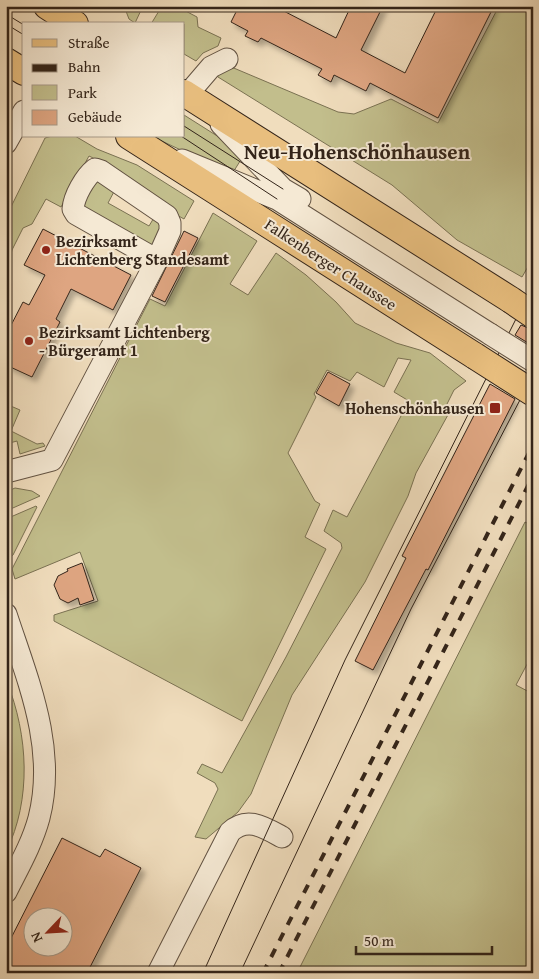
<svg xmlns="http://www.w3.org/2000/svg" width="539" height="979" font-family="'Gentium Book Plus',serif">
<defs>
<filter id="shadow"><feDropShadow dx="4.5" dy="4.5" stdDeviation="2.5" flood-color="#0004"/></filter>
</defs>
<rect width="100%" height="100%" fill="#f0ddbd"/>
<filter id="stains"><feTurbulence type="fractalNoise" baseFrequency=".004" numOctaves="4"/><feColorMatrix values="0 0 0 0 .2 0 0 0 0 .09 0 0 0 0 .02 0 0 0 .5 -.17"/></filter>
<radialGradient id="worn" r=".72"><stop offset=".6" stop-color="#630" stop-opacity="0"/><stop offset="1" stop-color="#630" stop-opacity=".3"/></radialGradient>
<path fill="#c2be8c" stroke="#7a7152" d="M124 6H143L135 23 129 19Z
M162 6H176L197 17 198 27 221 38 218 46 203 53 196 61 184 54V24H151Z
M499 6H533V258L522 277 457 240 392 185 218 77 215 70 229 66 338 112 354 114 391 99 438 123Z
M184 115 222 139 242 158 232 174 151 136H184Z
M52 136H75L97 149 137 165 194 201 184 219 143 196 122 172 89 156 61 207 46 199 32 224 23 228 12 250 9 263 6 261 9 253 6 252V217L45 138Z
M96 181 117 186 108 203 149 226 155 216 161 222V238L151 246 81 208Z
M213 213 257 241 230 284 248 295 276 253 306 275 336 302 355 323 396 343 430 353 466 381 454 390 445 408 449 413 416 473 408 496 365 582 292 695 251 794 238 812 206 839 195 837 218 789 215 783 197 773 202 764 222 773 286 657 342 548 341 543 324 531 333 510 347 517 409 401 394 392 411 360 398 358 384 387 357 372 350 381 327 370 314 394 316 397 288 453 315 501 320 504 305 537 326 549 242 721 54 621V615L98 601 80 552 15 579 12 569 150 299 165 306Z
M6 404 20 410 11 431 37 444 43 443 45 446 20 454 17 441 6 444Z
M15 488 32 491 40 496 6 511V492Z
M36 506 37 507 13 555 8 560 6 555V519Z
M525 522 533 526V653L516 685 533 694V973H297Z
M7 682C28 735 32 799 6 852Z"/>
<path fill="#dea581" stroke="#332419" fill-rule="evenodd" filter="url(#shadow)" d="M239 6H274L336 38 351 6H383L361 50 405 73 438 6H494L438 118 370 83 366 91 334 75 331 82 318 75 322 69 261 38 258 42 245 36 248 31 231 22Z
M43 229 131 275 113 310 71 289 56 319 60 322 32 377 6 365V335L23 302 29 305 45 275 24 265Z
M184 231 198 238 165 302 152 296Z
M521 325 533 330V346L515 335Z
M328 372 350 384 339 406 316 393Z
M490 384 515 399 428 570 426 569 373 670 355 661 406 558 402 556Z
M82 563 94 600 80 605 78 598 68 603 60 599 54 585 58 576 68 571 67 569Z
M62 838 100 857 105 849 141 868 87 973H6V948ZM32 916H62V946H32Z"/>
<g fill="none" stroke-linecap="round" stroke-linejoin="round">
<defs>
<path id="minor" d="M187 95 211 67 227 59
M221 124 283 189 300 199
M6 143 24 111
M182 160 277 199 490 334
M6 472 52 460 157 260 170 231V223L167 216 101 171 95 169C85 177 74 196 73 209L76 214 157 260
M6 614C28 681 57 748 39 818 32 844 18 868 6 892
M158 973 230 832C247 816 264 827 282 837"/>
<path id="major" d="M47 6 75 24
M6 61 24 72
M184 93 511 300
M129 136 475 356"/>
</defs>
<use href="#minor" stroke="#625242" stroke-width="23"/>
<use href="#major" stroke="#332419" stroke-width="28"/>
<use href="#minor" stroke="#f5e9d4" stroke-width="21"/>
<use href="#major" stroke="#e8be7e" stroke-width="26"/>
<path stroke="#332419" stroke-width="1" d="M6 14 24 25
M6 24 24 35
M184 126 283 189
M181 136 277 199
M203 973 345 660 533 285
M240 973 411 609 533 375"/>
<path stroke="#332419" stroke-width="4" stroke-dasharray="9 9" stroke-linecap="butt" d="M263 973 533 445
M279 973 533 476"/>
<defs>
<path id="minor-bridge" d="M490 334 533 361"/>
<path id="major-bridge" d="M511 300 533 315
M475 356 533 393"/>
</defs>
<use href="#minor-bridge" stroke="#625242" stroke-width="23" stroke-linecap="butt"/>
<use href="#major-bridge" stroke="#332419" stroke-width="28" stroke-linecap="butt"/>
<use href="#minor-bridge" stroke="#f5e9d4" stroke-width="21"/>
<use href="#major-bridge" stroke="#e8be7e" stroke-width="26"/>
</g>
<g fill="#8f2418" stroke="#f5e9d4" stroke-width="2">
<circle cx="46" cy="250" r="5"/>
<circle cx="29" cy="341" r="5"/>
<rect x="489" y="402" width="12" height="12" rx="2.5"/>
</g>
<g text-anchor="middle" stroke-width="4" stroke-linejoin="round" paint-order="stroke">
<g font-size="16" font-weight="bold" fill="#332419" stroke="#f5e9d4" text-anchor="start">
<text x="56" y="247">Bezirksamt<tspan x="56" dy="18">Lichtenberg Standesamt</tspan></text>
<text x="39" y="338">Bezirksamt Lichtenberg<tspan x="39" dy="18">- Bürgeramt 1</tspan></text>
<text x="484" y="414" text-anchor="end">Hohenschönhausen</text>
</g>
<g font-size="16" fill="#332419" stroke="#f5e9d4">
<text transform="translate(331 264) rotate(33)" y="6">Falkenberger Chaussee</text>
</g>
<g font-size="21" font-weight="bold" fill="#332419" stroke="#f5e9d4">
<text x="357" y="159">Neu-Hohenschönhausen</text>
</g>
</g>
<rect width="539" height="979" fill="none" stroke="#f0ddbd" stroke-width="25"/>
<rect x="8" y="8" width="524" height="964" fill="none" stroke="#332419" stroke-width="2.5"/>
<rect x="12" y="12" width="514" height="954" fill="none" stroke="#332419"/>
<rect x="22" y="22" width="162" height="115" fill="#f5e9d4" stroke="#a79a89"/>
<rect x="32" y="39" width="25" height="8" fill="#e8be7e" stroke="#a79a89"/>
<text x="68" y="48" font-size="15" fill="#332419">Straße</text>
<rect x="32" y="64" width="25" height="8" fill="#332419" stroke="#a79a89"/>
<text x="68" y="72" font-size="15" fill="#332419">Bahn</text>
<rect x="32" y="85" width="25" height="15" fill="#c2be8c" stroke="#a79a89"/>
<text x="68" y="98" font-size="15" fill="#332419">Park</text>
<rect x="32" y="110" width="25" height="15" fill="#dea581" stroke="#a79a89"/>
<text x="68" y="122" font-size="15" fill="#332419">Gebäude</text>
<g transform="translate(48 932) rotate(245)"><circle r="24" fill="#f5e9d4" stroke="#a79a89"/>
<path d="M0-4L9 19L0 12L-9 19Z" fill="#8f2418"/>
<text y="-8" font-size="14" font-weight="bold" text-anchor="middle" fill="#332419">N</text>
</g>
<path d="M356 946v8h136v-8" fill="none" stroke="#332419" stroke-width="2.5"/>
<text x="364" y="946" font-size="15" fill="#332419" stroke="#f5e9d4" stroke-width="4" paint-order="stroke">50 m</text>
<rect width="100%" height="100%" filter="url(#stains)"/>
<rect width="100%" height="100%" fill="url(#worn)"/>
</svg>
